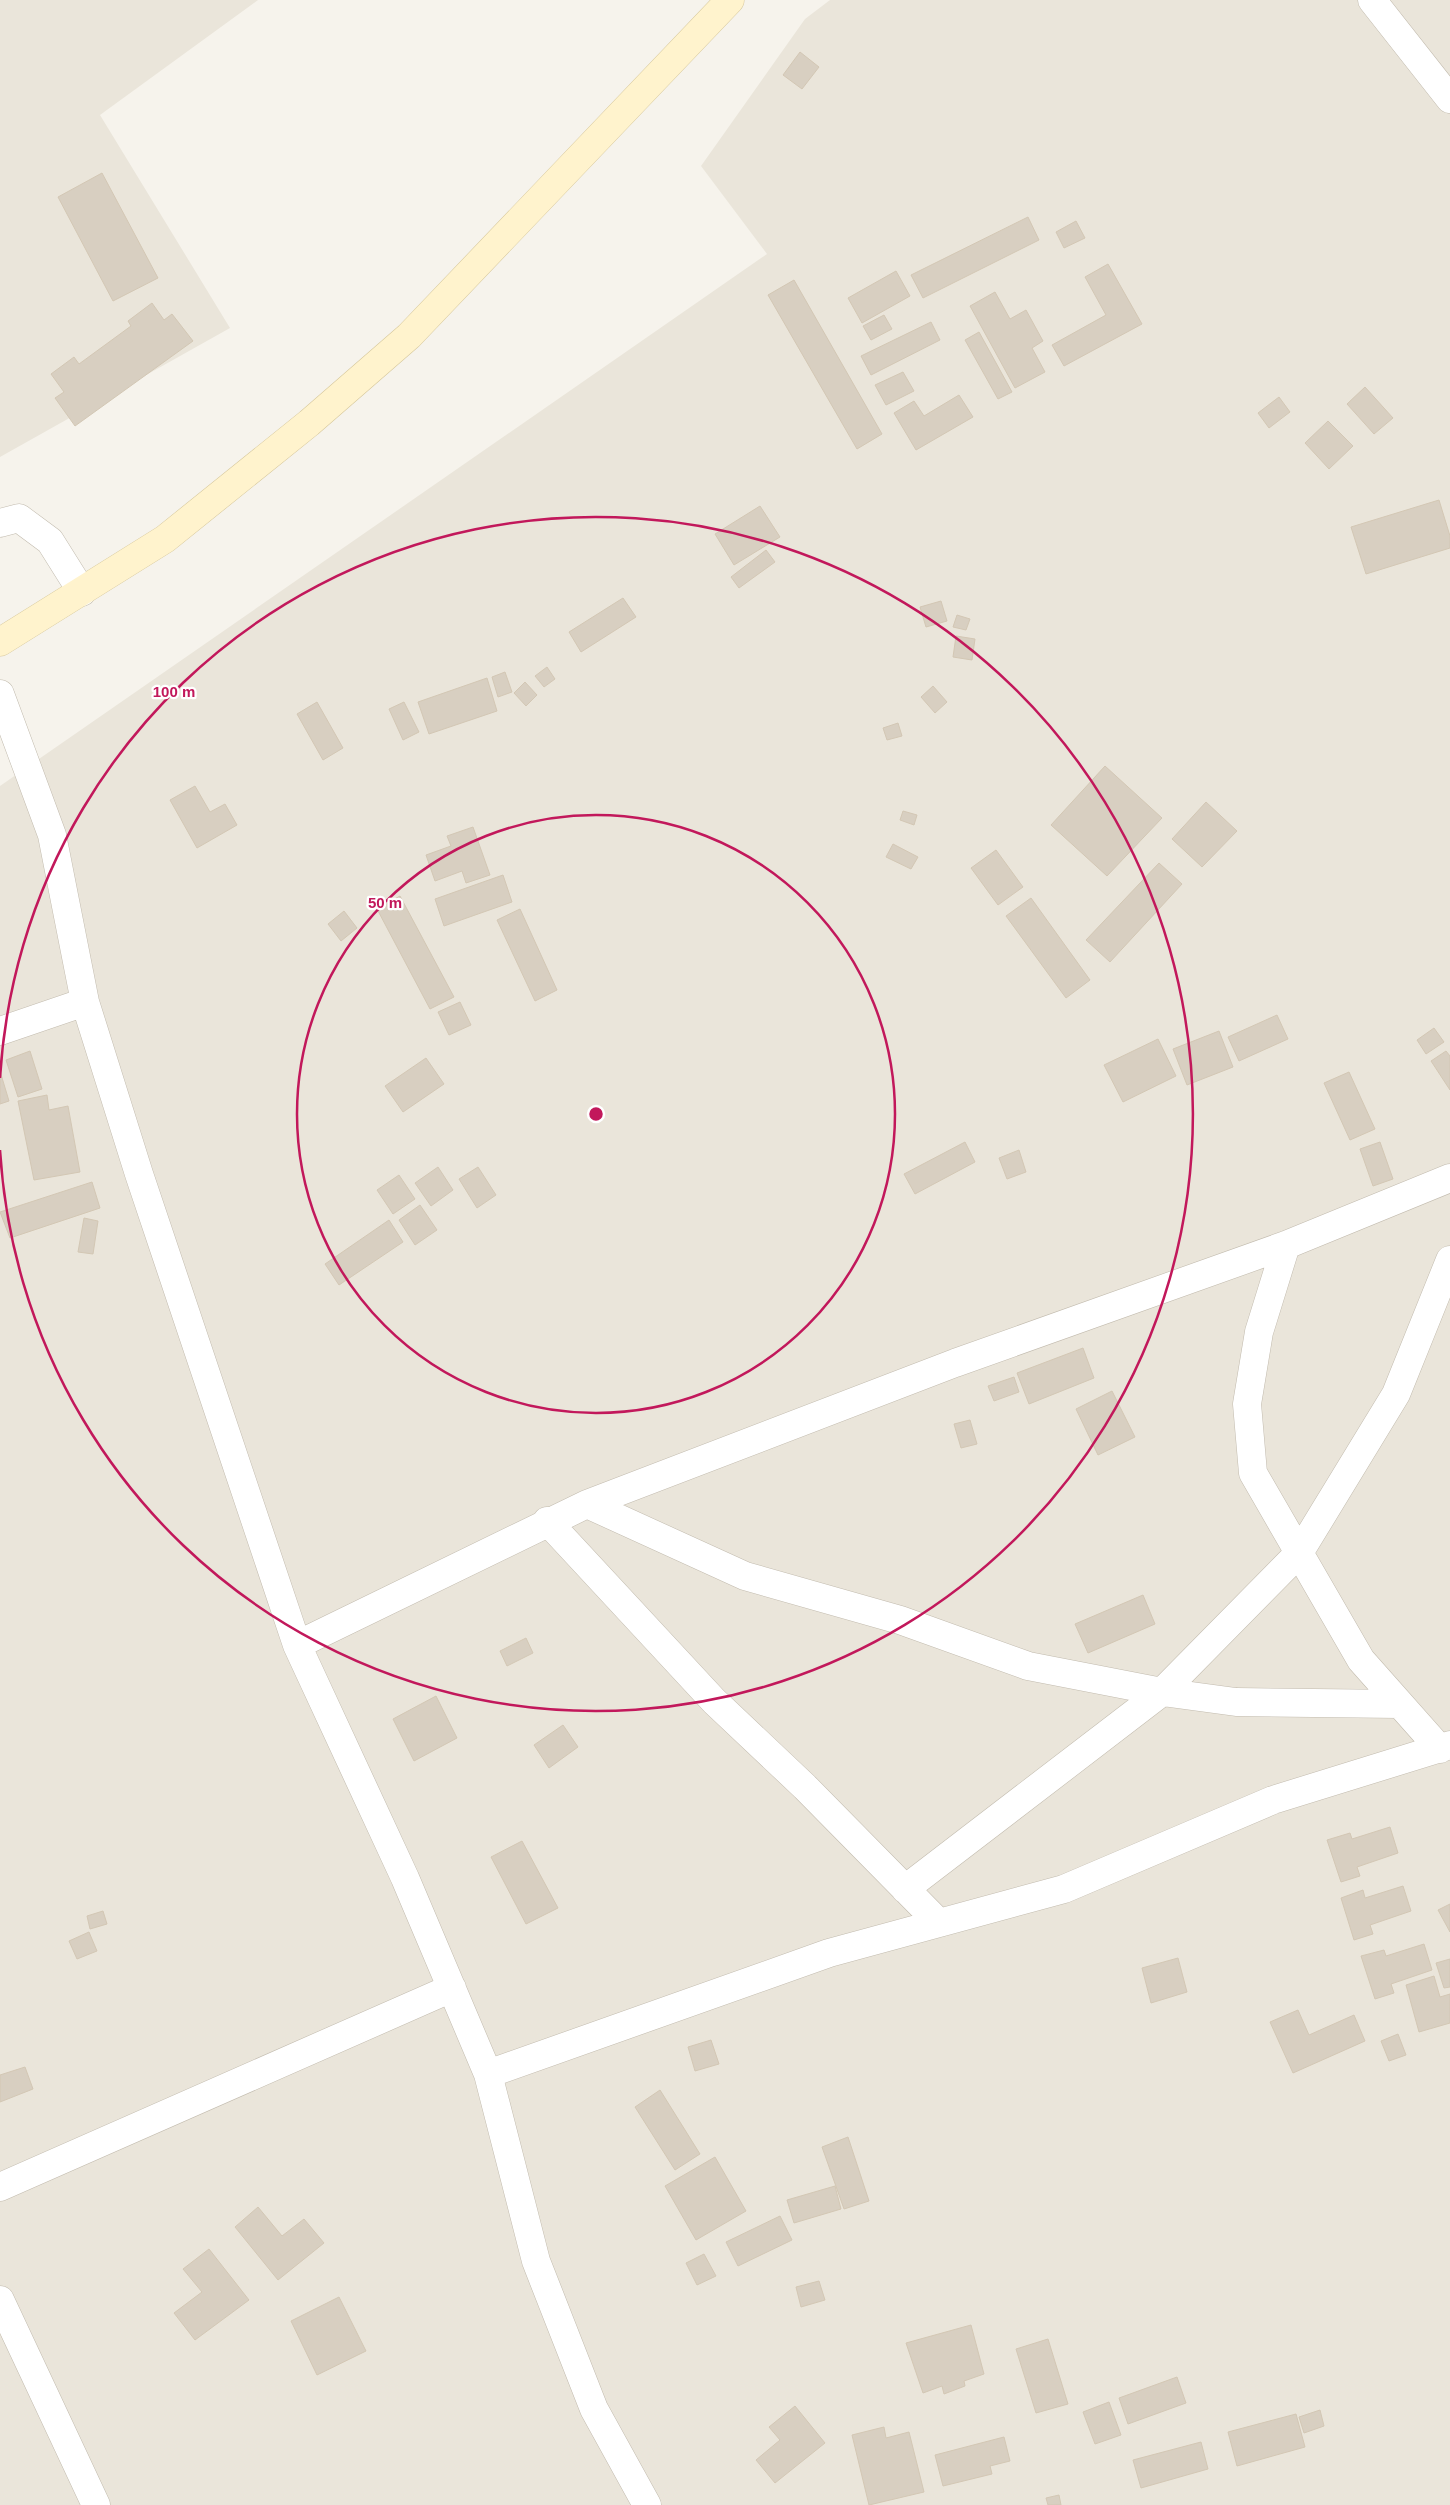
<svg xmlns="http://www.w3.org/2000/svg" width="1450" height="2505" font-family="Arial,sans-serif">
<rect width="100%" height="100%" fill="#f6f3ec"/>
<path fill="#eae5da" d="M0 0H258L100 115 230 328 0 457Z
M830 0H1450V2505H0V786L767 254 701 166 805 19Z"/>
<path fill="#d8cfc1" stroke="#d3c7b4" d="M800 52 819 67 802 89 783 75Z
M102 173 158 278 113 301 58 197Z
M1028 217 1039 240 923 298 911 275Z
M1076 221 1085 238 1064 248 1056 232Z
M1108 264 1142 324 1064 366 1052 345 1106 315 1085 277Z
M896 271 910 296 862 323 848 298Z
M794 280 882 434 857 449 768 295Z
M995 292 1010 319 1026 310 1043 341 1032 348 1045 372 1015 388 970 306Z
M152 303 164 320 172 314 193 341 75 426 55 398 64 392 51 374 74 357 79 364 131 326 128 321Z
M884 315 892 329 871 340 863 326Z
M931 322 940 340 871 375 861 356Z
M979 332 1012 392 998 399 965 340Z
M903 372 914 391 886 405 875 385Z
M1365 387 1393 418 1374 434 1347 404Z
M959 395 973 417 916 450 894 413 914 401 924 416Z
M1279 397 1290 412 1269 428 1258 413Z
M1328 421 1353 446 1329 469 1305 443Z
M1439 500 1450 536V548L1366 574 1351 527Z
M760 506 780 537 734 565 715 534Z
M766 550 775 562 739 588 731 577Z
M623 598 636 617 581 652 569 632Z
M941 601 947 621 926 627 920 607Z
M957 615 970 619 966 630 953 627Z
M956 636 975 639 972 660 953 657Z
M547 667 555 679 544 687 535 676Z
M505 672 512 692 498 697 492 677Z
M487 678 497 711 429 734 418 702Z
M525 682 537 695 526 706 514 693Z
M933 686 947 702 935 713 921 697Z
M317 702 343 748 323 760 297 714Z
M404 702 419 732 403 740 389 709Z
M898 723 902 736 887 740 883 728Z
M1105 766 1162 818 1107 876 1051 825Z
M195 786 210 812 225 804 237 825 197 848 170 800Z
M1206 802 1237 831 1202 867 1172 839Z
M903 811 917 815 914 825 900 820Z
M473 827 490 875 466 883 462 871 435 881 426 855 451 846 447 836Z
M893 844 918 857 911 869 886 857Z
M996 850 1023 887 998 905 971 868Z
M1159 863 1182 884 1110 962 1086 940Z
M503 875 512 902 444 926 435 899Z
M400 896 454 997 430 1009 377 909Z
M1031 898 1090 980 1066 998 1006 916Z
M520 909 557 990 535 1001 497 920Z
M344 911 357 928 341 941 328 924Z
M460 1002 471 1025 449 1035 438 1012Z
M1277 1015 1288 1039 1239 1061 1228 1037Z
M1434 1028 1444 1042 1426 1054 1417 1040Z
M1219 1031 1233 1067 1187 1085 1173 1049Z
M1158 1039 1176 1076 1123 1102 1104 1065Z
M30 1051 42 1089 18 1097 6 1060Z
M1446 1051 1450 1056V1090L1431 1061Z
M426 1058 444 1084 403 1112 385 1086Z
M0 1071 9 1101 0 1104Z
M1349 1072 1375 1129 1350 1140 1324 1083Z
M47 1095 49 1110 68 1106 80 1172 34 1180 18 1101Z
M965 1142 975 1162 915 1194 904 1174Z
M1380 1142 1393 1179 1373 1186 1360 1149Z
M1019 1150 1026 1172 1007 1179 999 1158Z
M438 1167 453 1190 431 1206 415 1183Z
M478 1167 496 1195 477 1208 459 1179Z
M399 1175 415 1199 393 1214 377 1190Z
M92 1182 100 1208 10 1238 0 1212Z
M420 1205 437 1230 415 1245 399 1220Z
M84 1218 98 1221 93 1254 78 1252Z
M389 1220 403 1242 339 1285 325 1264Z
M1083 1348 1094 1378 1029 1404 1017 1373Z
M1014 1377 1019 1392 994 1401 988 1386Z
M1112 1391 1135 1437 1098 1455 1076 1409Z
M970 1420 977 1444 961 1448 954 1424Z
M1143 1595 1155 1624 1088 1653 1075 1624Z
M526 1638 533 1653 507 1666 500 1651Z
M436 1696 457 1738 414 1761 393 1719Z
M563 1725 578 1747 549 1768 534 1745Z
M1390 1827 1398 1853 1357 1867 1360 1876 1341 1882 1327 1840 1350 1833 1352 1839Z
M522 1841 558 1908 526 1924 491 1857Z
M1403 1886 1411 1911 1370 1925 1373 1934 1354 1940 1341 1898 1363 1890 1365 1898Z
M1450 1904V1932L1438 1910Z
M103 1911 107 1924 90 1929 87 1916Z
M89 1932 97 1951 77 1959 69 1941Z
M1424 1944 1432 1970 1391 1984 1394 1993 1375 1999 1361 1956 1384 1950 1386 1956Z
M1178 1958 1187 1992 1151 2003 1142 1968Z
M1450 1959V1987L1444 1988 1436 1963Z
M1434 1976 1440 1997 1450 1994V2023L1419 2032 1406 1985Z
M1298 2010 1309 2035 1354 2015 1365 2041 1293 2073 1270 2022Z
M1398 2034 1406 2055 1389 2061 1381 2041Z
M711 2040 719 2064 695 2071 688 2047Z
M25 2067 33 2089 0 2102V2075Z
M660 2090 700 2154 675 2170 635 2107Z
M848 2137 869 2201 844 2209 822 2147Z
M715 2157 746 2211 696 2240 665 2186Z
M835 2186 841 2209 794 2223 787 2200Z
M258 2207 282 2236 304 2219 324 2243 278 2280 235 2227Z
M780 2216 792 2240 738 2266 726 2242Z
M209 2249 249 2300 195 2340 174 2313 202 2292 183 2269Z
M704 2254 716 2276 697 2285 686 2263Z
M819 2281 825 2300 801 2307 796 2287Z
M339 2297 366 2351 317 2375 291 2321Z
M971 2325 984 2374 964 2381 965 2386 944 2394 942 2386 923 2393 906 2343Z
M1048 2339 1068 2404 1036 2413 1016 2349Z
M1177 2377 1186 2403 1128 2424 1119 2398Z
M1109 2402 1121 2435 1095 2444 1083 2412Z
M795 2406 825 2443 775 2483 756 2460 780 2440 769 2427Z
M1320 2410 1324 2426 1304 2433 1299 2417Z
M1296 2414 1305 2447 1237 2466 1228 2432Z
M884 2427 886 2438 909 2432 924 2492 869 2505 852 2435Z
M1004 2437 1010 2461 990 2466 992 2474 943 2486 935 2455Z
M1201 2442 1208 2469 1141 2488 1133 2460Z
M1059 2495 1061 2505H1048L1046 2498Z"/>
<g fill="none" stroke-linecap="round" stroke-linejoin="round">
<defs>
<path id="street" d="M1372 0 1450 99
M0 523 19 518 50 541 82 592
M0 694 52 835 85 1002 139 1174 297 1645 405 1878 488 2074 536 2261 594 2409 647 2505
M0 1031 85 1002
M1286 1245 1259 1332 1247 1404 1253 1473 1361 1660 1440 1749
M587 1504 745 1576 900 1620 1028 1666 1162 1692 1236 1702 1400 1704
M547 1521 714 1701 805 1787 939 1923
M297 1645 587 1504 955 1363 1286 1245 1450 1178
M905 1889 1162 1692 1299 1553 1396 1394 1450 1260
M488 2074 829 1953 1064 1889 1273 1800 1450 1745
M0 2187 452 1988
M0 2300 96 2505"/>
<path id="secondary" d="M0 642 165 539 309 423 409 336 730 0"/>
</defs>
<use href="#street" stroke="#c2bbae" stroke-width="29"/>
<use href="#secondary" stroke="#d6c79b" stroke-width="29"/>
<use href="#street" stroke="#fff" stroke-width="28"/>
<use href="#secondary" stroke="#fff3cd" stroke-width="28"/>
</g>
<g fill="none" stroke="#c2185b" stroke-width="2.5">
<circle cx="596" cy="1114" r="299"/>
<path d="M0 1078A597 597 0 1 1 0 1150"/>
</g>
<circle cx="596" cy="1114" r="8" fill="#c2185b" stroke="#fff" stroke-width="2.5"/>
<g font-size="15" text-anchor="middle" font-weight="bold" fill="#c2185b" stroke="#fff" stroke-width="4.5" stroke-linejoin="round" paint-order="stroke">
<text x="174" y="697">100 m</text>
<text x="385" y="908">50 m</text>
</g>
</svg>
